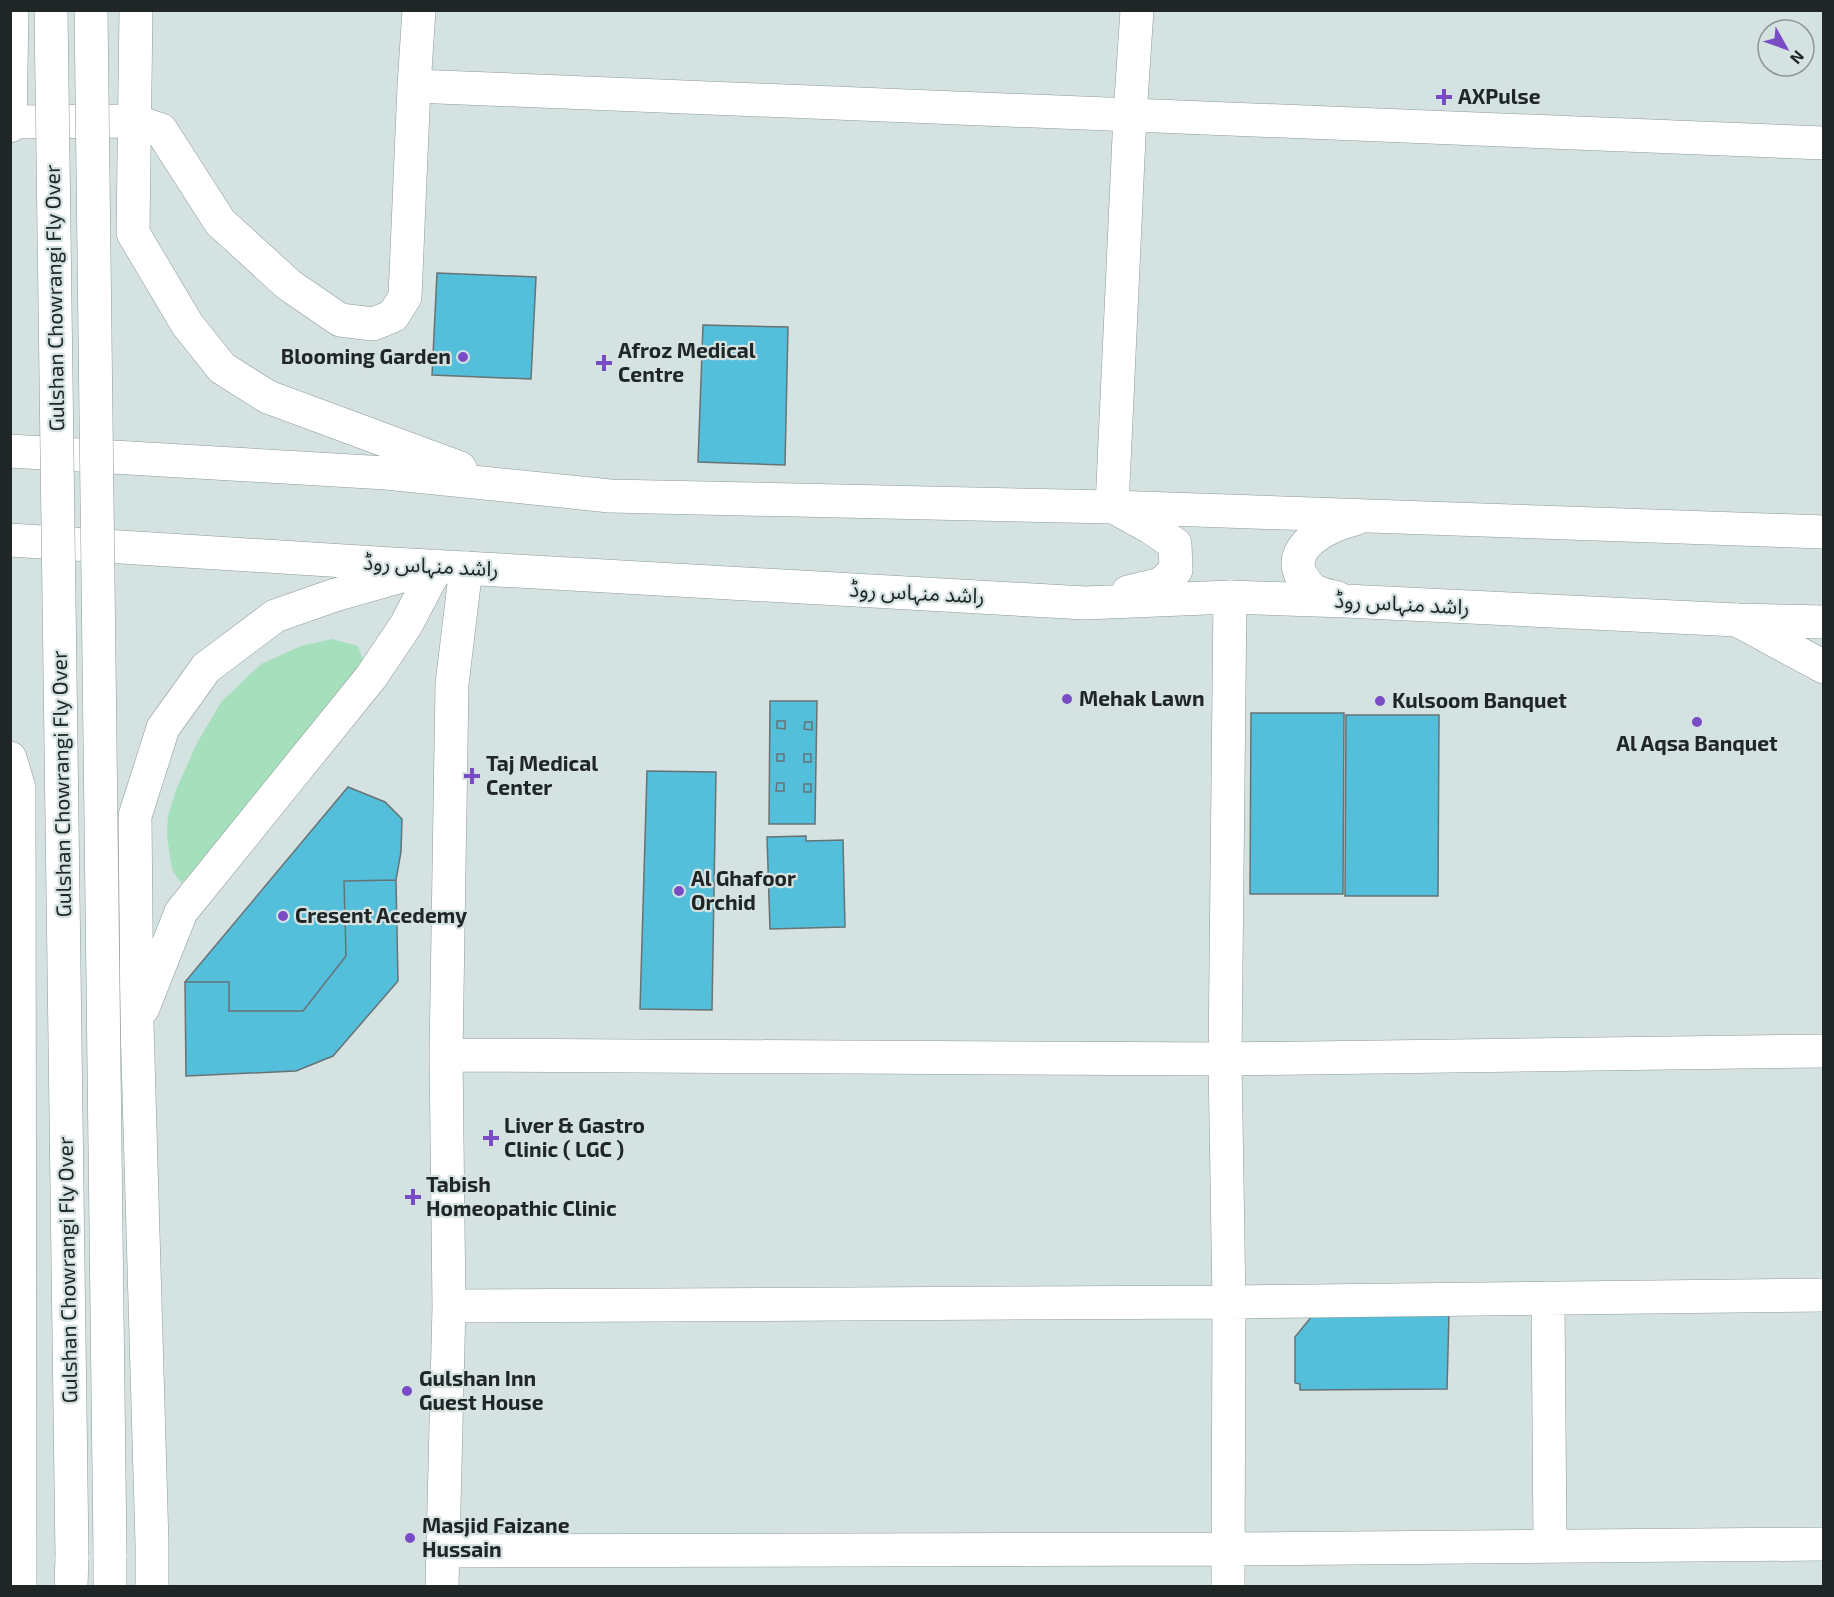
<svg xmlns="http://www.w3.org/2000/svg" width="1834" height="1597" font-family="'Exo 2','Noto Sans Arabic',sans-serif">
<rect width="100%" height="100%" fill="#d5e2e2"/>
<path fill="#a5dfbc" d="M332 639 358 646 365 665 197 868 181 883 172 870 167 836 168 816 176 790 197 743 221 702 261 664 301 646Z"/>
<path fill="#54bfdb" stroke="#677275" stroke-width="1.5" d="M437 273 536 277 531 379 432 375Z
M703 325 788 327 785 465 698 462Z
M770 701H817L815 824H769Z
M1251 713H1344L1343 894H1250Z
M1346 715H1439L1438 896H1345Z
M777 721H785V729L777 728Z
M805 722H812V730L804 729Z
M777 754H784V761H777Z
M804 754H811V762H804Z
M647 771 716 772 712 1010 640 1009Z
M777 783H784V791H776Z
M804 784H811V792H804Z
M348 787 385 802 402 819 401 852 396 880 344 881 346 956 303 1011H229V982H185Z
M806 836V841L843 840 845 927 770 929 767 837Z
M396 880 398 981 333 1056 296 1071 186 1076 185 982H229V1011H303L346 956 344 881Z
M1316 1311 1449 1313 1447 1389 1300 1390V1384L1295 1383V1337Z"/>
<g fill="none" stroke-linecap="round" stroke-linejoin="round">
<defs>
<path id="minor" d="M414 86 1824 143
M10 122 134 121 161 130 220 222 289 285 340 320 373 324 393 316 405 297 414 86 419 10
M1112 507 1130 115 1137 10
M1737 620 1824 667
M446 1055 1225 1059 1824 1051
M1548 1298 1550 1545
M449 1306 1229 1302 1824 1295
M442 1551 1228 1549 1824 1544
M442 1586 449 1306 446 1055 452 684 466 568
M1228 1586 1229 1302 1225 1059 1230 597"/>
<path id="secondary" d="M71 1586 72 1557
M110 1586V1554"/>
<path id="primary" d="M136 10 133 233 187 324 222 368 268 397 460 468
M10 126 12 10
M10 451 386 473 610 496 1112 507 1824 532
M1119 510 1150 527 1175 544 1176 570 1161 584 1128 592
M10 540 392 564 1085 603 1230 597 1346 601 1737 620 1824 622
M1338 598C1331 596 1322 595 1315 591 1309 588 1303 579 1300 573 1288 544 1334 523 1355 519
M10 758 19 788 20 1586
M143 1008 181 912 371 677 406 625 437 566
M152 1586V1544L137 1024 135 816 163 728 206 668 275 616 335 595 409 574"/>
</defs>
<use href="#minor" stroke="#8d9999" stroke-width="34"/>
<use href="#secondary" stroke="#8d9999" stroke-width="34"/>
<use href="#primary" stroke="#8d9999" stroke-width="34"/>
<use href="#minor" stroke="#fff" stroke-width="33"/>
<use href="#secondary" stroke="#fff" stroke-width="33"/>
<use href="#primary" stroke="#fff" stroke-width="33"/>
<defs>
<path id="secondary-bridge" d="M51 10 72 1557
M91 10 110 1554"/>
</defs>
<use href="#secondary-bridge" stroke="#8d9999" stroke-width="34" stroke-linecap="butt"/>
<use href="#secondary-bridge" stroke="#fff" stroke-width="33"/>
</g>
<g fill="#794bc4" stroke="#d5e2e2" stroke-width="2">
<path d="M1441 88h6v6h6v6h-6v6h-6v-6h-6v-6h6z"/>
<circle cx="463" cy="357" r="6"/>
<path d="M601 354h6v6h6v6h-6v6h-6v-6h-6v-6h6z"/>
<circle cx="1067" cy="699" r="6"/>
<circle cx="1380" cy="701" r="6"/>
<circle cx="1697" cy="722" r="6"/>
<path d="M469 767h6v6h6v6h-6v6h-6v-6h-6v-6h6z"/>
<circle cx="679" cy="891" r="6"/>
<circle cx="283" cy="916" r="6"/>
<path d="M488 1129h6v6h6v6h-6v6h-6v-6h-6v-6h6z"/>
<path d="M410 1188h6v6h6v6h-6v6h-6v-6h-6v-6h6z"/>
<circle cx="407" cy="1391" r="6"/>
<circle cx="410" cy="1538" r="6"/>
</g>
<g text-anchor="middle" stroke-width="4.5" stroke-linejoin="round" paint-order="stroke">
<g font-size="21" font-weight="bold" fill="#202525" stroke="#d5e2e2" text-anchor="start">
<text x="1458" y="104">AXPulse</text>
<text x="618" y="358">Afroz Medical<tspan x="618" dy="24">Centre</tspan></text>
<text x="451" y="364" text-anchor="end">Blooming Garden</text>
<text x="1079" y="706">Mehak Lawn</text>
<text x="1392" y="708">Kulsoom Banquet</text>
<text x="1697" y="751" text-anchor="middle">Al Aqsa Banquet</text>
<text x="486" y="771">Taj Medical<tspan x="486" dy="24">Center</tspan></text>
<text x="691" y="886">Al Ghafoor<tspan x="691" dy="24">Orchid</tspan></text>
<text x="295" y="923">Cresent Acedemy</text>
<text x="504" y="1133">Liver &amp; Gastro<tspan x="504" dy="24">Clinic ( LGC )</tspan></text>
<text x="426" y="1192">Tabish<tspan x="426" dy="24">Homeopathic Clinic</tspan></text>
<text x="419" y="1386">Gulshan Inn<tspan x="419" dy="24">Guest House</tspan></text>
<text x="422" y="1533">Masjid Faizane<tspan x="422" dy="24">Hussain</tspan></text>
</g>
<g font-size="21" fill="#202525" stroke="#d5e2e2">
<text transform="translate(55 298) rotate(-91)" y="7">Gulshan Chowrangi Fly Over</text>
<text transform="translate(431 566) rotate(3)" y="7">راشد منہاس روڈ</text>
<text transform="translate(917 593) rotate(3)" y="7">راشد منہاس روڈ</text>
<text transform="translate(1402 604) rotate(3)" y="7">راشد منہاس روڈ</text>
<text transform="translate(62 784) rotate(-91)" y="7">Gulshan Chowrangi Fly Over</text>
<text transform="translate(68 1270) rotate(-91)" y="7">Gulshan Chowrangi Fly Over</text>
</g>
</g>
<rect width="1834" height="1597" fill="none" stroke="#202525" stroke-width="24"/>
<g transform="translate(1786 48) rotate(130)"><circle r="28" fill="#d5e2e2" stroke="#8d9696" stroke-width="1.5"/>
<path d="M0-4.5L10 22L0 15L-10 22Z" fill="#794bc4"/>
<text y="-9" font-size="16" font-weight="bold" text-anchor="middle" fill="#202525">N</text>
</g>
</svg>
